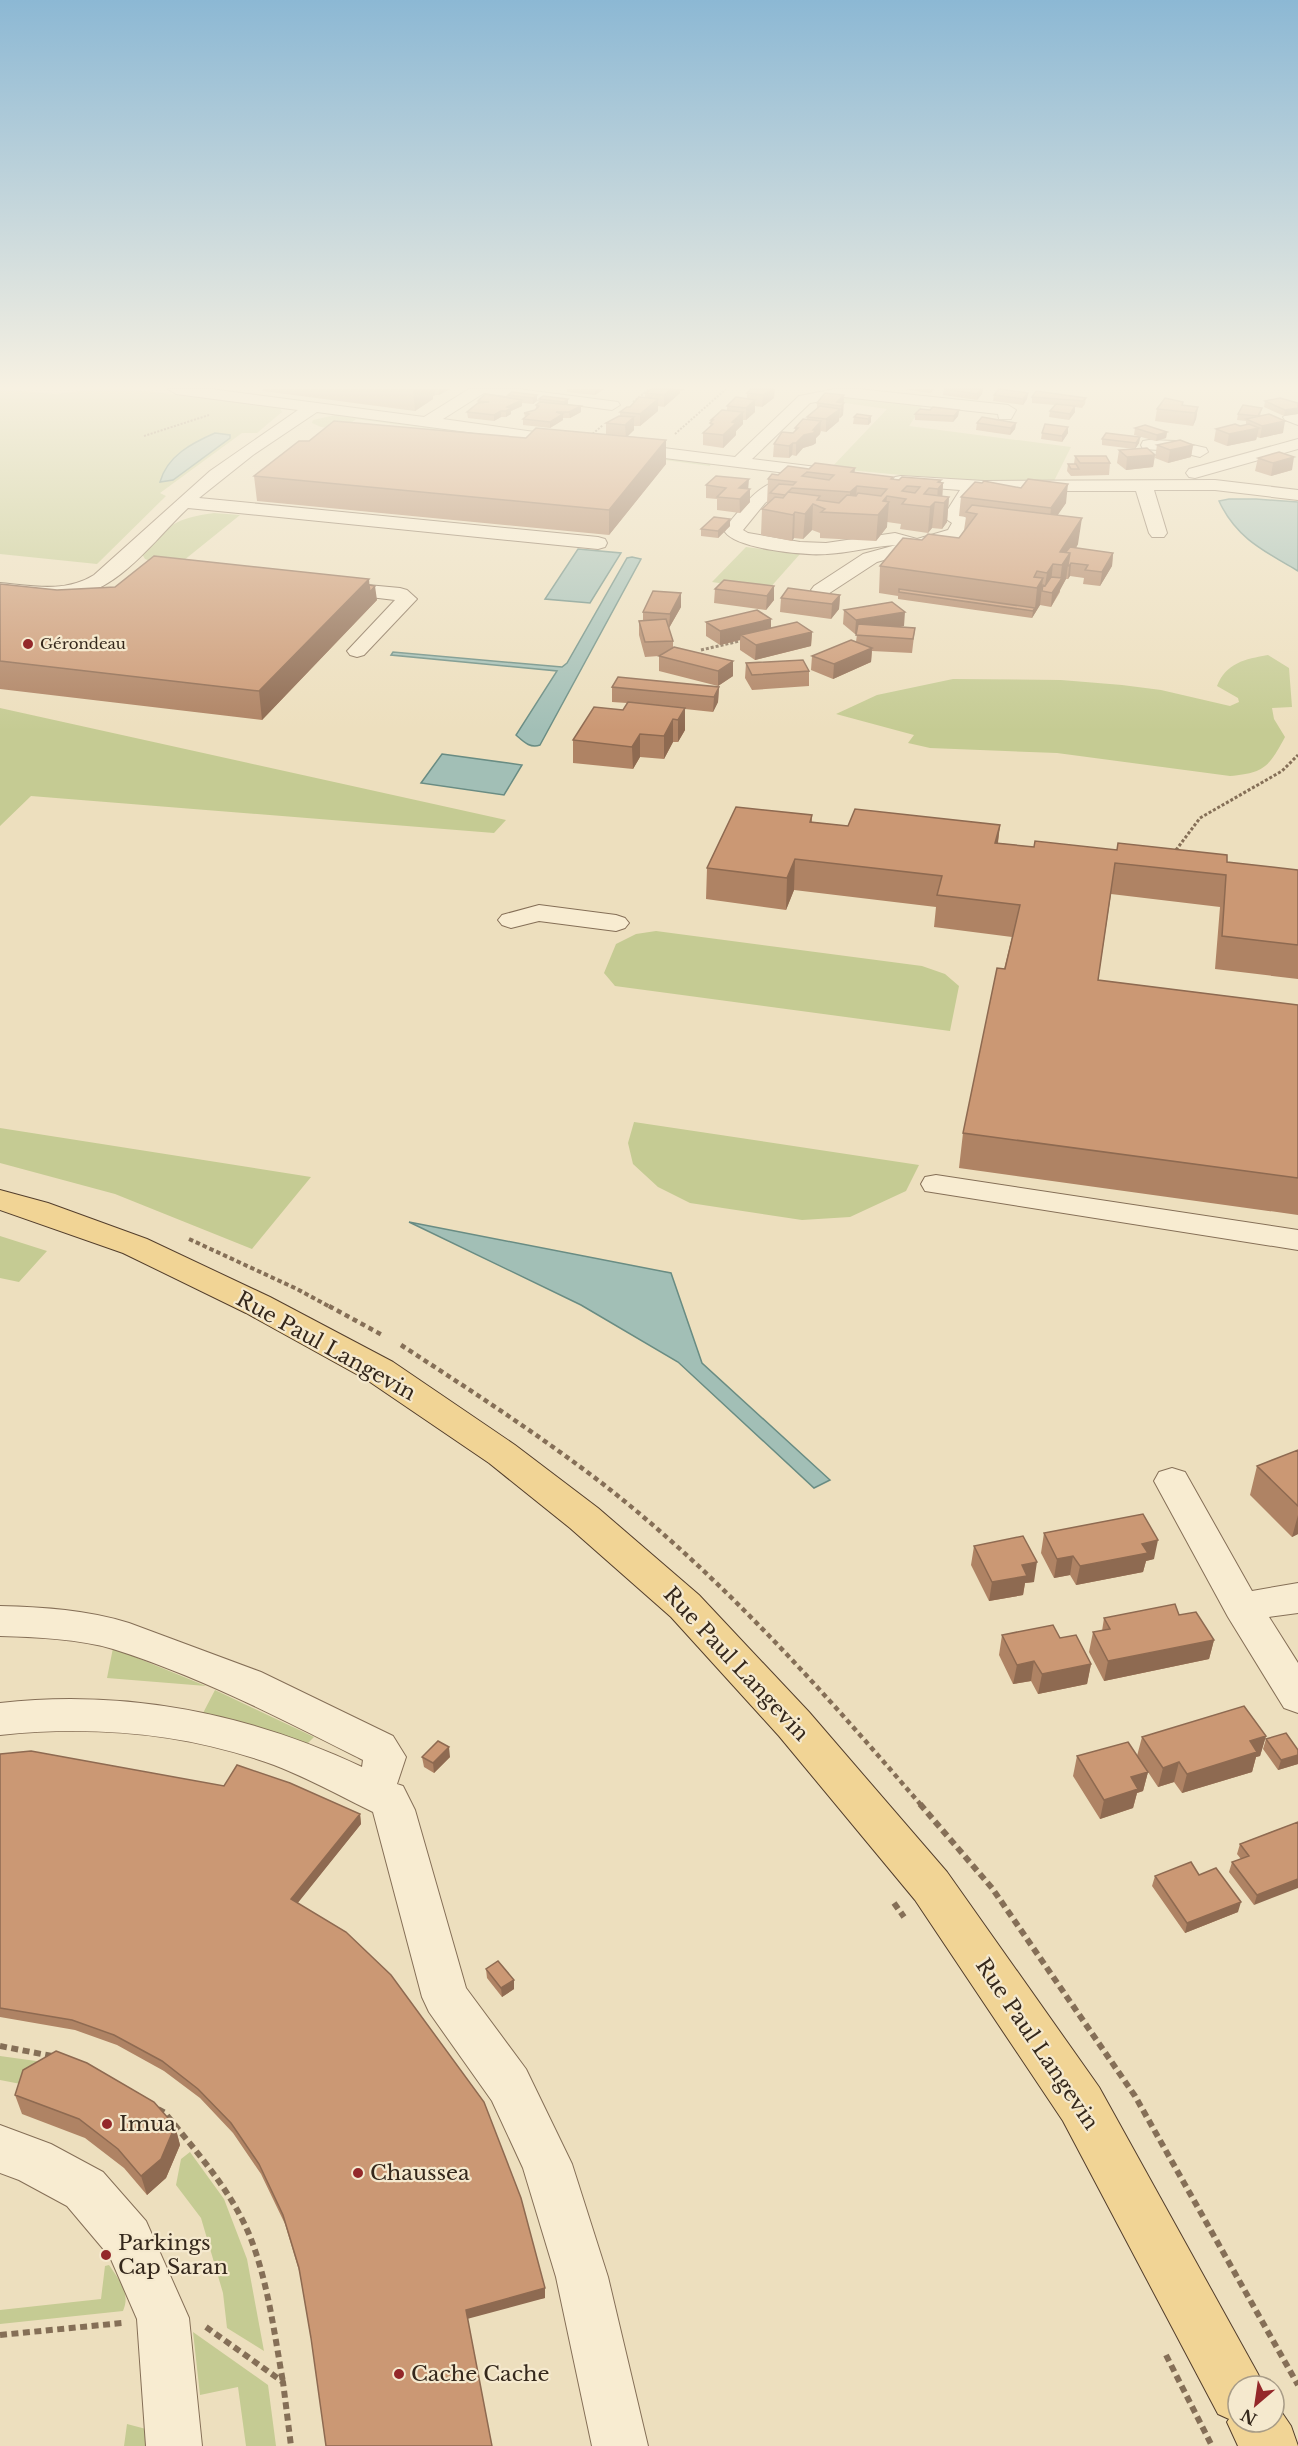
<svg xmlns="http://www.w3.org/2000/svg" width="1298" height="2446" font-family="'Libre Baskerville',serif">
<rect width="100%" height="100%" fill="#eddfbe"/>
<path fill="#c5cb93" d="M0 389 56 394 95 389H129L272 406 280 408 282 412 257 433H242L160 493 166 496 97 564 0 554Z
M847 396 923 405 909 426 1071 447 1054 481C980 483 905 476 831 468L887 409 838 402Z
M335 415 711 463 710 466 356 419 342 430 321 427 312 423 313 420Z
M214 513 240 515 178 565 155 563 145 559 142 554C167 525 176 518 214 513Z
M746 547 800 554 768 590 712 582Z
M1268 655 1289 668 1292 707 1272 708 1274 719 1285 737C1269 767 1264 773 1230 776L1057 753 930 748 908 743 914 735 836 714 877 695 953 679 1061 680 1122 685 1161 690 1230 706 1239 702 1238 698 1217 686C1226 663 1245 659 1268 655Z
M0 708 506 820 494 833 31 796 0 826Z
M656 931 922 966 945 974 959 986 950 1031 615 986 604 973 616 944 636 934Z
M634 1122 919 1165 906 1191 850 1217 802 1220 690 1203 658 1187 633 1164 628 1143Z
M0 1128 311 1177 252 1249 115 1194 0 1163Z
M0 1236 47 1251 19 1282 0 1278Z
M113 1648 206 1686 107 1678Z
M215 1690 314 1737 306 1745 202 1715Z
M0 2056 36 2061 58 2070 26 2085 0 2080Z
M190 2152 224 2199 247 2259 264 2351 227 2328 223 2293 201 2218 176 2185 181 2159Z
M109 2265C119 2280 131 2293 123 2311L0 2324V2310L101 2299 105 2266Z
M193 2332 268 2385 276 2446H246L238 2387 200 2395Z
M127 2424 146 2429 147 2446H124Z"/>
<path fill="#a2bfb6" stroke="#698c83" stroke-width="1.5" d="M215 433 230 435V438L173 480 160 482C167 456 192 443 215 433Z
M1229 499H1256L1298 502V571C1264 551 1236 538 1219 501Z
M578 549 621 553 590 603 545 599Z
M632 557 641 559 540 745C530 749 523 741 516 735L557 671 391 655 393 652 562 667 567 663 627 558Z
M442 754 522 765 504 795 421 783Z
M409 1222 671 1273 702 1363 830 1480 814 1488 678 1362 581 1305Z"/>
<g fill="none" stroke-linecap="round" stroke-linejoin="round">
<defs>
<path id="minor" d="M168 389H211L424 417 469 389H518L618 402 620 405 612 410 484 393 443 419 577 438 579 441 577 444 571 446 317 412 253 455 199 498 598 537 605 539 607 543 605 547 598 549 188 508C153 541 120 590 69 598 46 601 23 597 0 595V583C33 586 65 593 94 575L210 471 298 410 176 394Z
M835 389H858L1008 405 1016 410 1011 419H999L998 414 844 397 810 403 752 459 833 469 836 473 833 477 827 478 624 453 616 448 624 443 735 457 799 396Z
M1291 412 1298 414V425L1285 420 1283 417Z
M1298 439V449L1195 478 1189 477 1186 473 1189 469Z
M1149 440 1175 441 1206 448 1208 452 1200 457 1175 451 1143 449 1141 445 1143 441Z
M808 476 814 477 817 481 814 485 779 492 765 503 743 530 748 533 800 542 826 543 895 533 917 539 948 530 952 523 943 517 960 490 895 485 892 481 895 477 901 476 984 481 1215 480 1298 490V500L1215 490H1154L1167 533 1164 537H1152L1149 533 1136 491H977L962 515 971 521 961 538 877 562 828 594H814L811 590 814 586 863 554 896 545C873 546 850 553 827 554 806 556 737 549 725 532 727 524 733 518 738 512 760 485 773 478 808 476Z
M335 582 400 588 407 590 417 599 364 655 357 657 350 655 347 651 395 600 328 592 325 588 328 584Z
M539 905 616 915 625 918 629 923 625 928 616 931 539 921 511 928 502 925 498 920 502 915Z
M936 1175 1298 1230V1250L925 1191 921 1184 925 1177Z
M1172 1468 1185 1472 1252 1591 1298 1583V1613L1269 1617 1298 1663V1713L1284 1708 1228 1617 1154 1481 1159 1472Z
M0 1606C43 1607 88 1610 129 1623L261 1672 393 1736 406 1757 397 1784 403 1786 415 1810 466 1988 526 2069 572 2164 608 2277 648 2446H592L556 2277 523 2168 492 2101 429 2012 422 1997 373 1812C340 1796 308 1778 274 1765 186 1733 92 1725 0 1735V1703C125 1689 248 1713 362 1767L363 1760C282 1719 201 1677 113 1649 79 1639 36 1637 0 1636Z
M0 2125 51 2144 103 2172 146 2221 189 2318 202 2446H146L137 2319 110 2257 67 2206 19 2180 0 2173Z"/>
<path id="major" d="M0 1190 48 1203 147 1239 270 1297 393 1362 515 1445 598 1508 699 1595 809 1712 947 1872 1099 2087 1258 2374 1263 2386H1238V2422H1274V2401L1291 2426 1298 2446H1238L1227 2422 1229 2419 1218 2414 1063 2121 915 1900 779 1736 671 1617 570 1528 489 1463 367 1380 246 1313 123 1253 0 1210Z"/>
</defs>
<use href="#minor" stroke="#856f57" stroke-width="2"/>
<use href="#major" stroke="#533e2c" stroke-width="2"/>
<path stroke="#856f57" stroke-width="2" stroke-dasharray="2 1.5" stroke-linecap="butt" d="M633 402 649 389
M675 434 726 389
M144 436 209 415
M590 436 603 425"/>
<path stroke="#856f57" stroke-width="3" stroke-dasharray="3 2" stroke-linecap="butt" d="M701 650 744 640
M1173 854 1200 818 1282 771 1298 755"/>
<path stroke="#856f57" stroke-width="4" stroke-dasharray="4.5 3" stroke-linecap="butt" d="M189 1239 297 1289 332 1308"/>
<path stroke="#856f57" stroke-width="4.5" stroke-dasharray="5 4" stroke-linecap="butt" d="M329 1306 384 1336
M401 1345C470 1390 538 1434 603 1484 722 1577 823 1691 921 1805"/>
<path stroke="#856f57" stroke-width="6" stroke-dasharray="7 4.5" stroke-linecap="butt" d="M920 1804 992 1888 1135 2096 1298 2385
M894 1903 904 1917
M0 2046 52 2056
M158 2109 165 2113C195 2150 230 2189 249 2234 268 2281 274 2332 283 2382
M206 2327 283 2382 291 2446
M0 2335 122 2323
M1166 2355 1212 2446"/>
<use href="#minor" fill="#f8ecd1" fill-rule="evenodd"/>
<use href="#major" fill="#f1d495" fill-rule="evenodd"/>
</g>
<path fill="#af8364" d="M263 389H450L439 395H435L433 396V399L415 411 263 391Z
M567 389H604L595 395 567 392Z
M652 389H686L683 391H680V393L664 407 658 406V411L640 426H634V430L627 436 666 440V464L609 535 257 501 254 476 309 441 526 438 606 434V423L620 416V412L630 407 645 398V393Z
M751 389 774 398 762 407 755 406V412L746 420H743V424L736 431V435L723 448 703 445V433L710 427 711 420 727 410V406L747 399V393Z
M903 389H934L931 393Z
M944 389H983L982 394 977 400 943 395Z
M1028 393 1027 399 1023 405 993 401 994 395Z
M508 395H537V401L533 404 522 403V406L511 411V414L506 417H501L494 421 468 418 467 412 478 403V401L508 398Z
M844 395 843 415 840 418H839V421L826 432 821 431 820 434 816 438V443L813 445 803 448 796 456 792 455 789 458 773 457 774 444 793 433 795 432V428L807 420V417L817 409V403Z
M1032 397 1086 398 1085 404 1082 408 1075 407V412L1069 420 1049 417 1050 411 1055 405 1032 403Z
M539 399H568V405L581 406V412L570 418H563V420L550 428 523 425V419L525 417 524 413 535 410 536 409V405L539 403Z
M1265 401 1298 403V414L1284 416 1264 407Z
M1183 406 1198 407 1196 419 1193 426 1155 421 1157 409Z
M1262 408 1260 416 1283 433 1260 438 1257 437 1256 440 1227 446 1214 441 1216 429 1246 425V421L1237 420 1238 414Z
M959 410 958 416 953 422 915 420V414Z
M871 416V422L868 425 853 424 854 417Z
M977 423H1016L1015 429 1010 435 976 430Z
M1068 427V433L1062 442 1041 439 1042 433Z
M1135 428 1167 432 1166 438 1156 441 1134 435Z
M1140 437 1139 443 1135 449 1155 455 1153 467 1126 470 1117 463 1119 450 1134 449 1102 445V439Z
M1157 445H1193L1191 457 1168 463 1155 458Z
M1075 456 1110 463 1109 475 1071 476 1067 471 1068 464H1074Z
M1258 458 1292 470 1271 476 1255 471Z
M809 469 854 472 893 479 943 483 942 496 949 497 947 522 942 529 932 528 928 533 900 529 901 524 887 522V527L876 541 820 538V533L812 530 803 539 794 538 792 541 761 535 762 509 767 504 768 479 778 475Z
M706 485 750 489V502L740 513 717 510V499L706 498Z
M961 497 1066 503 1057 515 1078 544 1076 548 1113 553 1112 566 1100 586 1083 584 1084 578 1070 576 1068 579H1066L1060 589V592L1051 607 1040 605 1032 618 898 599V596L879 593 880 566 922 540 959 538 964 530 966 517 959 516Z
M730 526 718 538 701 536V529Z
M369 579V585L377 600 262 720 0 689V584L57 590Z
M774 586V600L766 610 714 603 715 589Z
M681 593V607L669 628 673 641V647L733 676 718 686 659 671V656L645 657 639 635V621H643V612Z
M840 595 839 609 831 619 780 612 781 598Z
M844 610 904 626 899 627 915 628 912 653 872 651 871 662 833 679 811 670 812 656 856 642 857 634H855L843 624Z
M771 619V628L812 632 811 646 755 660 740 650V640L720 645 706 636V622Z
M746 663 809 671V686L752 690 745 678Z
M612 687H719L718 702 713 712 685 709V730L678 742H673L664 759 640 757 633 769 573 763V740L623 710 627 703 612 702Z
M812 815V822L848 826 1000 825 998 843 1034 847 1117 850 1298 870V979L1215 969 1220 907 1111 894 1098 980 1298 1005V1215L959 1168 963 1133 1012 937 934 927 936 907 794 890 786 910 706 899 707 868Z
M1298 1450V1534L1292 1537 1250 1495 1257 1466Z
M1044 1533 1154 1559 1146 1561 1143 1572 1076 1585 1070 1575 1054 1578 1041 1553Z
M974 1546 1034 1582 1025 1583 1023 1595 989 1601 971 1565Z
M1179 1615 1214 1640 1209 1659 1104 1681 1089 1652 1093 1632 1102 1631 1104 1618Z
M1002 1635 1060 1638 1091 1664 1087 1684 1038 1694 1031 1681 1013 1684 999 1655Z
M1266 1736 1260 1756 1256 1757 1252 1772 1182 1793 1174 1782 1158 1787 1148 1772 1143 1791 1137 1793 1133 1808 1100 1819 1073 1776 1077 1756H1137L1142 1737Z
M1266 1739 1298 1750V1764L1278 1770 1263 1749Z
M0 1754 360 1814 361 1824 297 1903 545 2288V2298L311 2338 300 2274 285 2224 261 2174 233 2133 200 2098 164 2071 117 2045 75 2030 0 2017Z
M422 1757H450L434 1773 424 1767Z
M1298 1822 1254 1905 1229 1872 1232 1862 1241 1859 1237 1854 1240 1844Z
M1199 1875 1238 1912 1185 1933 1152 1886 1155 1876Z
M486 1969 514 1980V1989L502 1997 487 1978Z
M15 2095 175 2126 180 2145 166 2178 147 2195 124 2168 85 2138 22 2114Z"/>
<path fill="#8e6a51" d="M413 389H435V395L433 396V399L415 411Z
M439 389H450L439 395Z
M595 389H604L595 395Z
M671 389H680V393L664 407V395Z
M771 389H775L774 398 762 407 763 395Z
M982 389H983L982 394 977 400V394Z
M1028 393 1027 399 1023 405V399Z
M537 395V401L533 404V398Z
M844 395 843 415 840 418 841 406 837 402Z
M568 399V405L565 408 564 402Z
M658 399V411L640 426V414Z
M522 400V406L511 411V414L506 417V411L507 407Z
M755 400V412L746 420V408Z
M581 406V412L570 418 569 412Z
M1075 406V412L1069 420 1070 414Z
M1198 407 1196 419 1193 426 1195 413Z
M1298 408V414L1284 416 1285 410Z
M840 409 839 421 826 432V419Z
M959 410 958 416 953 422 954 416Z
M501 411V417L494 421V415Z
M743 412V424L736 431V435L723 448V435L732 422Z
M563 414V420L550 428V422Z
M871 416V422L868 425V419Z
M634 417V430L626 438 625 425Z
M821 421 820 434 816 438V443L813 445 803 448 796 456V443L804 435 813 430Z
M1285 421 1283 433 1260 438 1262 426Z
M1016 423 1015 429 1010 435 1011 428Z
M1068 427V433L1062 442V436Z
M1259 428 1256 440 1227 446 1229 434Z
M1167 432 1166 438 1156 441 1157 435Z
M1140 437 1139 443 1135 449 1136 443Z
M666 440V464L609 535V510Z
M793 443 792 455 789 458V446Z
M1193 445 1191 457 1168 463 1170 450Z
M1155 455 1153 467 1126 470 1127 457Z
M1294 457 1292 470 1271 476 1273 463Z
M855 468 853 489 857 486 855 511 849 513 851 472Z
M749 479 748 491 750 489V502L740 513 739 488Z
M941 480 940 487 943 483 942 503H937L938 482Z
M1068 484 1066 503 1049 528 1051 508Z
M887 496 886 505 889 502 887 527 876 541 878 515 883 501Z
M949 497 947 522 942 529 944 503Z
M935 502 932 528 928 533 930 507Z
M813 504 812 530 803 539 805 514Z
M795 512 794 538 792 541 793 515Z
M1082 518 1078 544 1069 559 1066 579 1051 607 1052 593 1060 581 1062 565 1060 552Z
M730 519V526L718 538V531Z
M1113 553 1112 566 1100 586 1102 572Z
M1071 563 1070 576 1068 579 1069 566Z
M1053 564 1050 591 1044 592 1047 573Z
M1043 578 1040 605 1032 618 1033 611 1035 608 1037 588Z
M369 579 370 592 375 586 377 600 262 720 259 691Z
M774 586V600L766 610 767 596Z
M681 593V607L669 628 670 614Z
M840 595 839 609 831 619 832 604Z
M905 612 904 626 855 634 856 620Z
M771 619V633L741 635 740 640 720 645V631Z
M812 632 811 646 755 660 756 645Z
M872 648 871 662 833 679 834 664Z
M733 661V676L718 686V671Z
M719 687 718 702 713 712 714 697Z
M685 708V730L678 742V720Z
M673 719V742L664 759V736Z
M640 734V757L633 769 632 747Z
M1000 825 996 856 995 843Z
M795 859 794 890 786 910 787 878Z
M1298 1515V1534L1292 1537Z
M1158 1540 1154 1559 1146 1561 1143 1572 1076 1585 1080 1566 1142 1544Z
M1073 1556 1070 1575 1054 1578 1057 1559Z
M1037 1562 1034 1582 1025 1583 1023 1595 989 1601 992 1582 1022 1565Z
M1214 1640 1209 1659 1104 1681 1108 1661Z
M1034 1661 1031 1681 1013 1684 1017 1665Z
M1091 1664 1087 1684 1038 1694 1042 1674Z
M1266 1736 1260 1756 1256 1757 1252 1772 1182 1793 1187 1774 1250 1741Z
M449 1747 450 1757 434 1773 433 1763Z
M1298 1755V1764L1278 1770 1281 1760Z
M1179 1762 1174 1782 1158 1787 1163 1768Z
M1148 1772 1143 1791 1137 1793 1133 1808 1100 1819 1104 1800 1131 1777Z
M360 1814 361 1824 293 1909 291 1899Z
M1298 1879V1888L1254 1905 1257 1895Z
M1241 1902 1238 1912 1185 1933 1187 1923Z
M514 1980V1989L502 1997 501 1988Z
M175 2126 180 2145 166 2178 147 2195 141 2176Z
M545 2288V2298L467 2319 466 2310Z"/>
<path fill="#cb9874" stroke="#8e6a51" stroke-width="1.5" fill-rule="evenodd" d="M652 389H671L664 395 645 393Z
M751 389H771L763 395 747 393Z
M944 389H982L977 394Z
M999 389 1028 393 1023 399 994 395Z
M1036 391 1086 398 1083 401 1032 397Z
M512 392 537 395 533 398 508 395Z
M825 393 844 395 837 402 844 403 841 406 817 403Z
M485 394 522 400 507 407 511 408 506 411H501L494 415 467 412 478 403 489 402 478 401Z
M543 396 568 399 564 402 539 399Z
M639 397 658 399 640 414 620 412 627 407H630Z
M736 397 755 400 746 408 727 406Z
M1165 398 1183 402 1182 405 1198 407 1195 413 1157 409Z
M1280 398 1298 403V408L1285 410 1265 401Z
M540 402 581 406 569 412H556L563 414 550 422 523 419 529 414 524 413 535 410 539 406 536 405Z
M1056 404 1075 406 1070 414 1050 411Z
M1243 405 1262 408 1258 416 1238 414Z
M820 406 840 409 826 419 807 417Z
M933 407 959 410 954 416 915 414 920 409 930 410Z
M722 410 743 412 732 422 736 423 723 435 703 433 713 424 710 423 713 420H711Z
M857 414 871 416 868 419 854 417Z
M1269 414 1285 421 1262 426 1246 419Z
M619 416 634 417 625 425 606 423Z
M982 417 1016 423 1011 428 977 423Z
M803 419 821 421 813 430H816L813 433 804 435 796 443H793L789 446 774 444 782 432 793 433 798 428H795Z
M334 421 526 438 536 428 666 440 609 510 254 476 299 441H309Z
M1045 424 1068 427 1062 436 1042 433Z
M1235 424 1240 426 1249 424 1259 428 1229 434 1216 429Z
M1145 425 1167 432 1157 435 1135 428Z
M1106 433 1140 437 1136 443 1102 439Z
M1180 440 1193 445 1170 450 1157 445Z
M1147 448 1155 455 1127 457 1119 450Z
M1279 452 1294 457 1273 463 1258 458Z
M1075 456H1106L1110 463H1080Z
M815 463 855 468 851 472 893 477 891 479 899 480 902 477 941 480 938 482 943 483 938 489 929 488 924 494 949 497 944 503 935 502 930 507 902 504 906 499 887 496 883 501 889 502 878 515 821 512 825 509 813 504 805 514 795 512 793 515 762 509 775 497 783 498 788 492 820 496 817 500 839 503 847 495 856 496 858 493 881 496 887 489 857 486 850 492 792 488 785 495 770 493 779 484 793 485 796 482 768 479 772 474 778 475 788 466 809 469ZM807 472 834 475 829 480 802 476ZM907 486 920 487 915 493 902 491Z
M1068 464H1076L1079 469H1071Z
M716 476 749 479 739 488 750 489 740 499 717 497 726 488 706 485Z
M1028 479 1068 484 1051 508 961 497 975 482 982 483 984 481 1021 488Z
M972 505 1082 518 1060 552 1070 553 1062 565 1053 564 1047 573 1037 571 1034 577 1043 578 1037 588 880 566 903 538 922 540 928 534 959 538 977 514 966 512Z
M714 517 730 519 718 531 701 529Z
M1070 547 1113 553 1102 572 1085 570 1088 565 1071 563 1069 566 1068 565 1070 553 1066 552Z
M154 556 369 579 259 691 0 661V584L57 590 115 587Z
M1051 577 1062 578 1052 593 1042 591 1043 585 1045 586Z
M724 580 774 586 767 596 715 589Z
M369 585 375 586 370 592Z
M788 588 840 595 832 604 781 598Z
M899 589 1035 608 1033 611 899 592Z
M653 591 681 593 670 614 643 612Z
M892 602 905 612 856 620 844 610Z
M757 610 771 619 720 631 706 622Z
M666 619 673 641 645 642 639 621Z
M797 622 812 632 756 645 741 635Z
M858 624 915 628 913 639 856 635Z
M851 640 872 648 834 664 812 656Z
M674 647 733 661 718 671 659 656Z
M803 660 809 671 752 675 746 663Z
M618 677 719 687 714 697 612 687Z
M628 702 685 708 678 720 673 719 664 736 640 734 632 747 573 740 594 707 623 710Z
M736 807 812 815 810 822 848 826 855 809 1000 825 995 843 1034 847 1035 841 1117 850 1118 843 1227 855V862L1298 870V945L1222 936 1226 875 1115 863 1098 980 1298 1005V1178L963 1133 997 968 1005 969 1020 905 937 895 942 876 795 859 787 878 707 868Z
M1298 1450V1506L1257 1466Z
M1143 1514 1158 1540 1142 1544 1148 1553 1080 1566 1073 1556 1057 1559 1044 1533Z
M1023 1536 1037 1562 1022 1565 1027 1576 992 1582 974 1546Z
M1175 1604 1179 1615 1196 1612 1214 1640 1108 1661 1093 1632 1110 1629 1104 1618Z
M1053 1625 1060 1638 1076 1635 1091 1664 1042 1674 1034 1661 1017 1665 1002 1635Z
M1244 1706 1266 1736 1250 1741 1257 1752 1187 1774 1179 1762 1163 1768 1142 1737Z
M1286 1733 1298 1750V1755L1281 1760 1266 1739Z
M438 1741 449 1747 433 1763 422 1757Z
M1128 1742 1148 1772 1131 1777 1138 1789 1104 1800 1077 1756Z
M31 1751 224 1786 237 1765 290 1783 360 1814 291 1899 346 1932 391 1975 484 2102 521 2198 545 2288 466 2310 492 2446H326L311 2338 299 2268 283 2215 259 2164 231 2123 198 2089 162 2061 114 2035 72 2020 0 2008V1754Z
M1298 1822V1879L1257 1895 1232 1862 1249 1856 1240 1844Z
M1191 1862 1199 1875 1216 1868 1241 1902 1187 1923 1155 1876Z
M498 1961 514 1980 501 1988 486 1969Z
M56 2051 87 2063 154 2102 175 2126 161 2159 141 2176 118 2149 79 2119 15 2095 23 2070Z"/>
<linearGradient id="sky" x2="0" y2="1"><stop stop-color="#8cb8d4"/><stop offset="0.53" stop-color="#f7f1e2"/><stop offset="1" stop-color="#f7f1e2" stop-opacity="0"/></linearGradient>
<rect width="1298" height="731" fill="url(#sky)"/>
<g fill="#94282a" stroke="#f5e9ce" stroke-width="2">
<circle cx="28" cy="644" r="6"/>
<circle cx="107" cy="2124" r="6"/>
<circle cx="358" cy="2173" r="6"/>
<circle cx="106" cy="2255" r="6"/>
<circle cx="399" cy="2374" r="6"/>
</g>
<g text-anchor="middle" stroke-width="4.5" stroke-linejoin="round" paint-order="stroke">
<g font-size="15" fill="#35281c" stroke="#f5e9ce" text-anchor="start">
<text x="40" y="649">Gérondeau</text>
</g>
<g font-size="21" fill="#35281c" stroke="#f5e9ce">
<text transform="translate(326 1346) rotate(29)" y="7">Rue Paul Langevin</text>
<text transform="translate(736 1664) rotate(47)" y="7">Rue Paul Langevin</text>
<text transform="translate(1037 2044) rotate(56)" y="7">Rue Paul Langevin</text>
</g>
<g font-size="21" fill="#35281c" stroke="#f5e9ce" text-anchor="start">
<text x="119" y="2131">Imua</text>
<text x="370" y="2180">Chaussea</text>
<text x="118" y="2250">Parkings<tspan x="118" dy="24">Cap Saran</tspan></text>
<text x="411" y="2381">Cache Cache</text>
</g>
</g>
<g transform="translate(1256 2404) rotate(209)"><circle r="28" fill="#f5e9ce" stroke="#a89c87" stroke-width="1.5"/>
<path d="M0-4.5L10 22L0 15L-10 22Z" fill="#94282a"/>
<text y="-9" font-size="16" font-weight="bold" text-anchor="middle" fill="#35281c">N</text>
</g>
</svg>
